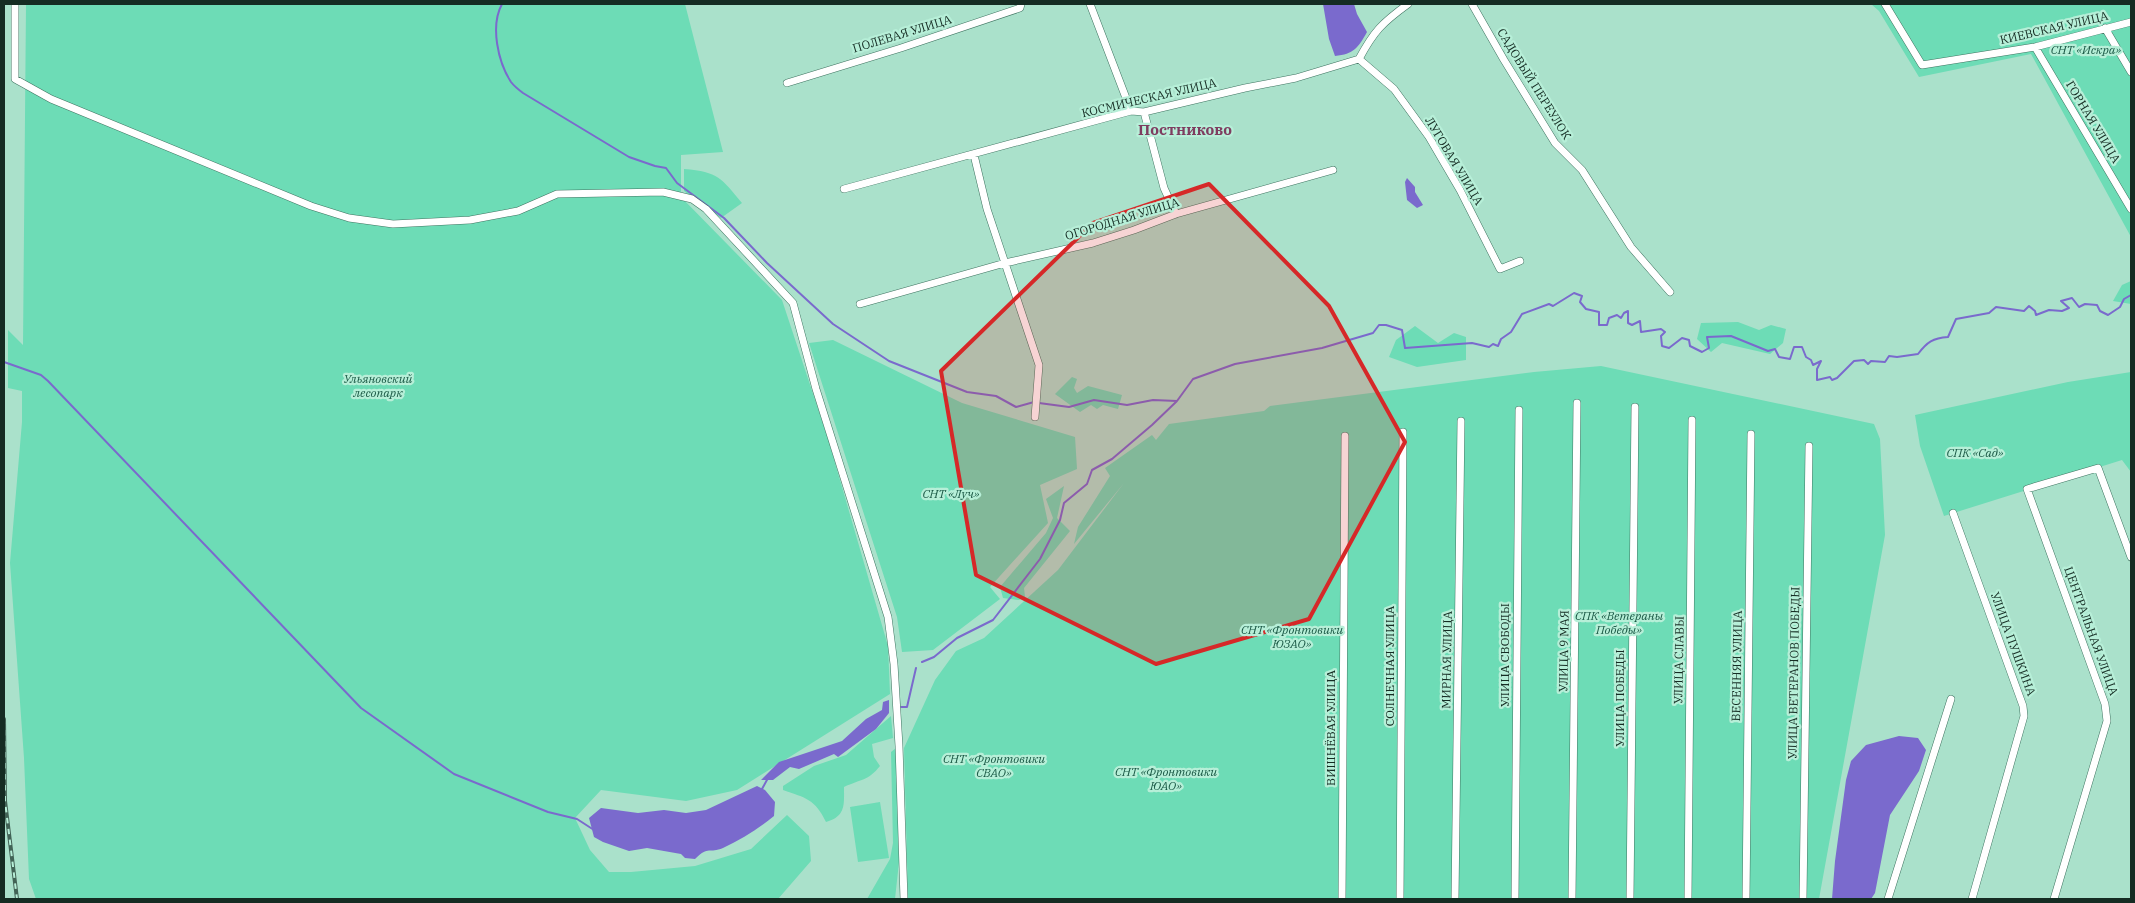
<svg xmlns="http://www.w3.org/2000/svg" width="2135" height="903" font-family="'IBM Plex Serif',serif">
<rect width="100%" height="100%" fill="#aae1cb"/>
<path fill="#6ddcb6" d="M26 4H685L723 152 681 155V197L782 300 829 442 888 646 890 694 737 790 686 801 601 790 575 818 590 850 609 872H631L695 866 751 849 787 815 809 836 811 861 778 899H36L29 879 24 758 10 563 22 422V391L8 388V330L23 345Z
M1871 4H2131V237L2031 54 1919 77 1879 11Z
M684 169C719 172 721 178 742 203L721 218 684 191Z
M2131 281V304L2113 301 2122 285Z
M1738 322 1759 330 1771 325 1786 329 1783 343 1770 354 1722 343 1711 352 1697 339 1701 323Z
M1415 326 1438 343 1454 333 1466 337V360L1417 367 1389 357 1396 340Z
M833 340 962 403 1075 437 1077 469 1040 485 1048 523 990 587 1000 599 933 650 902 652 897 617 809 343Z
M1601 366 1874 424 1880 439 1885 535 1819 899H908L904 748 935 680 956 651 984 638 1058 570 1124 483 1074 544 1078 527 1110 476 1105 468 1152 435 1156 440 1169 424 1264 411 1270 406 1534 372Z
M2131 372V472L2122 460 1944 516 1920 446 1915 415 2068 382Z
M1072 377 1077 379 1074 388 1077 393 1088 386 1122 395 1118 409 1103 405 1097 409 1091 405 1080 412 1055 394Z
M1064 486 1057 518 1070 531 1024 588 1025 597 1019 600 1003 598 1000 587 1046 533 1053 518 1046 499Z
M891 716 893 738 872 744 874 757 880 766C868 781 861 779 844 787 844 805 846 816 826 822 815 799 806 798 783 790V786L814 766 846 755Z
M896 748 899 862 895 899H867L890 859 893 843 891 752Z
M880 802 889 858 858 862 850 807Z"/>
<path fill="#7a6acd" d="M1323 4H1354L1357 14 1367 32C1358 48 1354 54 1335 56L1329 39Z
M1407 178 1415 187V192L1423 205 1417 208 1407 200 1405 182Z
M889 700V713L876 729 838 757 834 754 799 769 790 767 773 780H761L779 762 842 741 866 719 882 710 883 702Z
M1899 736 1918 738 1926 750 1919 771 1890 815 1875 893 1871 899H1832L1835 861 1846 780 1851 761 1866 745Z
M757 786 765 790 775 802 774 816C758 829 742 839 723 848 709 854 709 845 695 859L685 858 681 854 647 848 629 851 603 842 594 837 589 818 601 808 638 813 664 810 686 813 706 810Z"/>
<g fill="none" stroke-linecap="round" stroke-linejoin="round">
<path stroke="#7a6acd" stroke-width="2" d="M502 4C490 26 498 62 511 82 514 86 519 90 523 93L629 157 655 166 666 168 677 183 724 218 767 263 833 324 889 361 967 392 996 396 1016 407 1034 402
M4 362 41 375 48 381 361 708 454 774 548 812 577 819 594 830
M1039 403 1069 407 1094 400 1127 405 1153 400 1177 401
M922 662 934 657 957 638 993 620 1040 559 1060 520 1064 503 1087 484 1092 470 1112 459 1152 425 1177 401 1193 379 1235 364 1322 348 1373 333 1379 325H1386L1402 330 1405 348 1472 343 1489 347 1493 344 1498 346 1501 339 1511 332 1522 314 1549 304 1553 306 1574 293 1582 296 1580 302 1586 309 1599 312V325H1607L1609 318 1617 315 1621 318 1624 313 1628 311V323L1632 325 1640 321 1641 332 1661 329 1665 332 1661 336 1662 346 1669 348 1682 338 1689 340 1690 346 1702 352 1709 348 1707 337 1731 336 1768 351 1775 349 1779 357 1790 359 1794 347H1802L1806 357 1811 360 1813 365 1821 361 1817 369V380L1830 377 1832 380 1837 378 1854 361 1864 360 1868 364 1871 361 1885 362 1889 356 1897 357 1918 354C1927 342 1933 338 1948 337L1956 319 1989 313 1996 307 2024 311 2029 306 2035 311 2036 315 2049 310 2062 311 2069 308 2061 301 2072 298 2079 307 2085 304 2097 305 2100 311 2108 315 2120 307 2124 299 2131 295
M901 707H907L916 668
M762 789 768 778"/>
<defs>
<path id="minor" d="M15 4V79L51 99 311 206 349 218 393 224 470 220 518 211 557 194 663 192 692 199 706 209 793 303 816 389 888 617 894 664 899 746 904 899
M1090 4 1131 111
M1472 4 1504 60 1555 143 1582 170 1631 247 1670 292
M1885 4 1922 65 2035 47 2131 22
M2105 28 2131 72
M2035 47 2131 209
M1359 59 1394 89 1429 137 1460 190 1500 269 1520 261
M787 83 901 48 1020 8 1021 4
M1144 112 1164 188 1176 214
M974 155 987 209 1039 365 1035 417
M844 189 1131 111 1144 112 1245 88 1296 78 1359 59C1374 31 1382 23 1408 4
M860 304 1005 263 1093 243 1134 230 1176 214 1333 170
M1953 513 2023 706 2024 716 1972 899
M1342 899 1345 436
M1400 899 1403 432
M1455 899 1461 421
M1515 899 1519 410
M1572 899 1577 403
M1630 899 1635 407
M1688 899 1692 420
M1746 899 1751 434
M1803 899 1809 446
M1888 899 1951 699
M2054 899 2107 721 2105 704 2027 489 2098 468 2131 557"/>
</defs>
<use href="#minor" stroke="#3f7461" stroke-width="8"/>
<use href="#minor" stroke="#fff" stroke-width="7"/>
<defs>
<path id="rail" d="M4 719 5 801 17 899"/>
</defs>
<use href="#rail" stroke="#426356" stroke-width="4"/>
<use href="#rail" stroke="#b7efd8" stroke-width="2" stroke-dasharray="5.5" stroke-linecap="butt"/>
</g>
<path fill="#d62828" fill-opacity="0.2" stroke="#d62828" stroke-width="4" stroke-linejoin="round" d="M1209 184 1329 306 1405 442 1309 619 1156 664 976 575 941 371 1093 223Z"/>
<g text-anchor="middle" stroke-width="4.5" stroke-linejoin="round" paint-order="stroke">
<g font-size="12" fill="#152c23" stroke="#b7efd8">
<text transform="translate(2054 28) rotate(-13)" y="4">КИЕВСКАЯ УЛИЦА</text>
<text transform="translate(902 34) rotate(-17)" y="4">ПОЛЕВАЯ УЛИЦА</text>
<text transform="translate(1534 84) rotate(58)" y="4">САДОВЫЙ ПЕРЕУЛОК</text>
<text transform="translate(1149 98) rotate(-13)" y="4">КОСМИЧЕСКАЯ УЛИЦА</text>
<text transform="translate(2093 122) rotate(59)" y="4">ГОРНАЯ УЛИЦА</text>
<text transform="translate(1454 161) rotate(59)" y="4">ЛУГОВАЯ УЛИЦА</text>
<text transform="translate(1122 219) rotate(-17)" y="4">ОГОРОДНАЯ УЛИЦА</text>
<text transform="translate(2091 631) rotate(70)" y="4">ЦЕНТРАЛЬНАЯ УЛИЦА</text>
<text transform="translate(2013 644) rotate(70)" y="4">УЛИЦА ПУШКИНА</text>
<text transform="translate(1564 651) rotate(-89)" y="4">УЛИЦА 9 МАЯ</text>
<text transform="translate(1505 655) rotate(-90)" y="4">УЛИЦА СВОБОДЫ</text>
<text transform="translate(1447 660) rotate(-89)" y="4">МИРНАЯ УЛИЦА</text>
<text transform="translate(1679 660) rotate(-89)" y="4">УЛИЦА СЛАВЫ</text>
<text transform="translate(1390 666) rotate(-90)" y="4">СОЛНЕЧНАЯ УЛИЦА</text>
<text transform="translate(1737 666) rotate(-89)" y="4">ВЕСЕННЯЯ УЛИЦА</text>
<text transform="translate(1794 673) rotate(-89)" y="4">УЛИЦА ВЕТЕРАНОВ ПОБЕДЫ</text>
<text transform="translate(1620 698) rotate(-90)" y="4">УЛИЦА ПОБЕДЫ</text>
<text transform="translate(1331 728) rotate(-90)" y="4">ВИШНЁВАЯ УЛИЦА</text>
</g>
<g font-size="12" font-style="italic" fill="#1b5946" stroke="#b7efd8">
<text x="2086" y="54">СНТ «Искра»</text>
<text x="378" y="383">Ульяновский<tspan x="378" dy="14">лесопарк</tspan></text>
<text x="1975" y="457">СПК «Сад»</text>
<text x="951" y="498">СНТ «Луч»</text>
<text x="1619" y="620">СПК «Ветераны<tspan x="1619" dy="14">Победы»</tspan></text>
<text x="1292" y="634">СНТ «Фронтовики<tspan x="1292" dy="14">ЮЗАО»</tspan></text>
<text x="994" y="763">СНТ «Фронтовики<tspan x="994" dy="14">СВАО»</tspan></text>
<text x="1166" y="776">СНТ «Фронтовики<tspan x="1166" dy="14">ЮАО»</tspan></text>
</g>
<g font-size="15" font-weight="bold" fill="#7e3d60" stroke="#b7efd8">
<text x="1185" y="135">Постниково</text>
</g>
</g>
<rect width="2135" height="903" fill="none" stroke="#152c23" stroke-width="10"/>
</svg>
